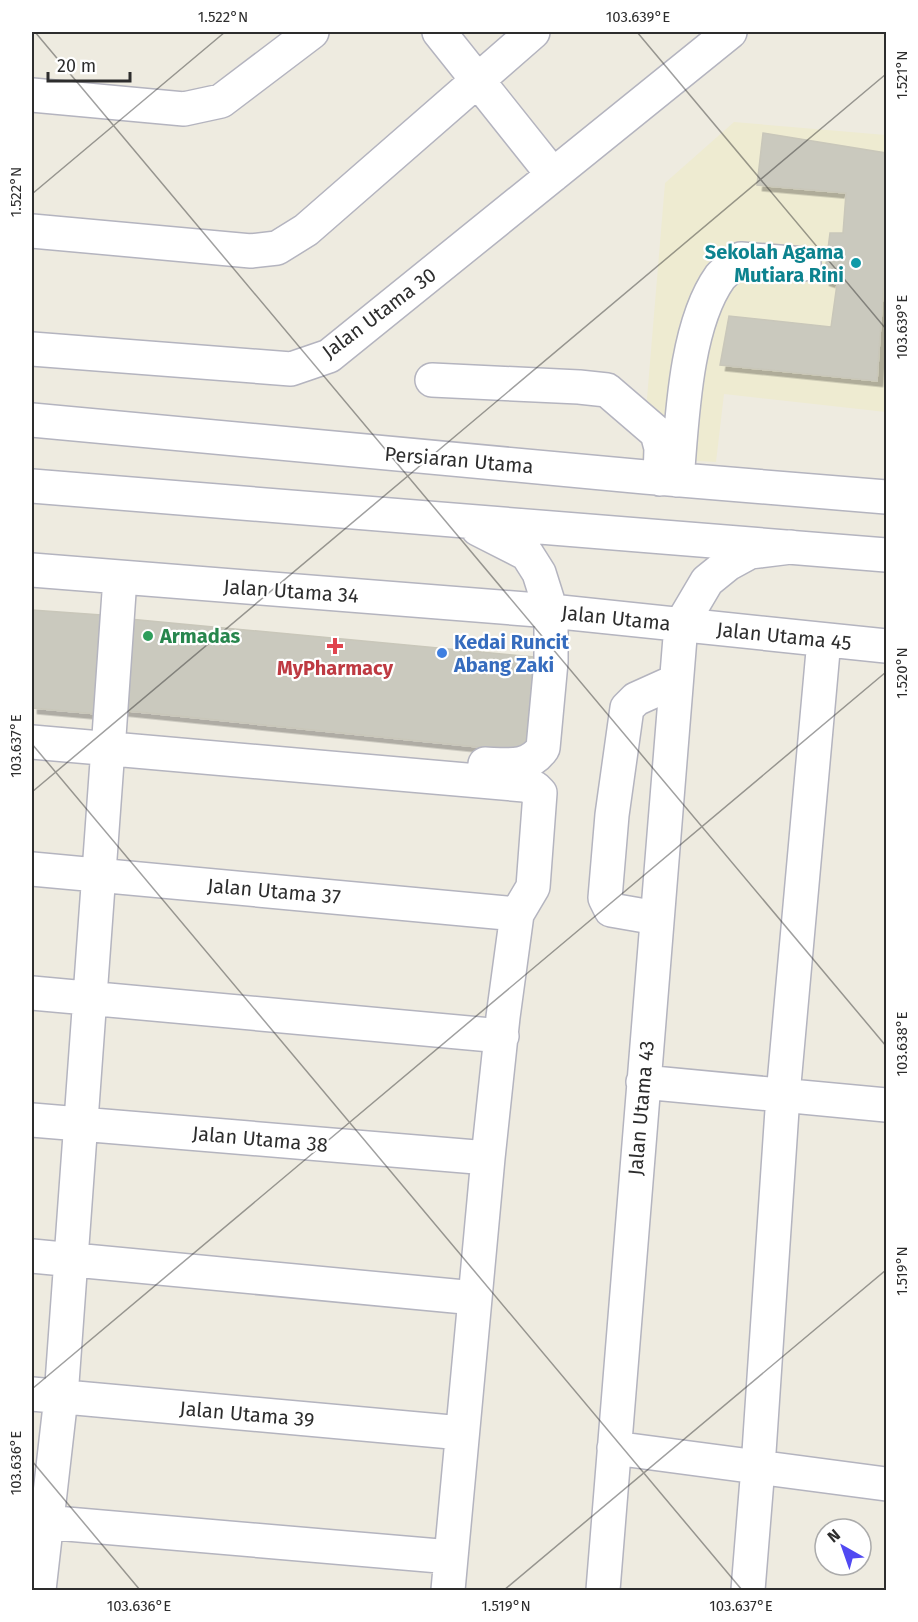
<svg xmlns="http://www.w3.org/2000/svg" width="918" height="1622" font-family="'Fira Sans',sans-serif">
<defs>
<filter id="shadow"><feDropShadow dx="5.5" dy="5.5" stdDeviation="0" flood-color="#0004"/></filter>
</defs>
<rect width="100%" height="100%" fill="#eeebe0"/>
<path fill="#eeebd1" d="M734 122 886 135V412L724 394 716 462 642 458 665 183Z"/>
<path fill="#cac9be" stroke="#c9c7ba" stroke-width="1.5" filter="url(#shadow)" d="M763 133 886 153V246L877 381 720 365 729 316 831 327 837 284 824 280 830 233H843L846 193 757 185Z
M32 610 101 615 97 714 32 708Z
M129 619 534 657 527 752 119 710Z"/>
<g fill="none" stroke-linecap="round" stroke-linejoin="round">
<defs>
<path id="minor" d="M439 32 553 175
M32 95 184 109 221 101 312 32
M32 231 251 251 277 248 306 230 533 32
M32 349 291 369 329 356 730 32
M432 380 579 387 607 390 657 433 661 448 660 479
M32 420 645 477 886 497
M677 480C682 421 685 326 720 277 726 270 735 265 741 259L804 264
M32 486 886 555
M478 529 527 554 539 573 551 611V662L543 748C529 769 508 765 485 764
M32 570 551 611 886 646
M109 736 120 578
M32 742 524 785 535 788 540 793 533 887 517 914 503 1017 488 1158 448 1590
M32 869 517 914
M657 918 611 910 605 898 612 815 627 708 636 699 676 681
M32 993 502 1036
M643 1082 886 1105
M32 1120 488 1158
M32 1256 475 1298
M32 1394 462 1433
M614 1448 886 1484
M32 1521 451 1557
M39 1590 61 1397 108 748
M603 1590 681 625 707 581 728 564 750 552 791 547
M748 1590 758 1467 783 1095 824 640"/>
</defs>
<use href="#minor" stroke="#b4b4bf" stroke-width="36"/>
<use href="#minor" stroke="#fff" stroke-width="33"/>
</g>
<path fill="none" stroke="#2d2d2d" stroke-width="1.5" stroke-opacity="0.45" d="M35 32 886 1046M637 32 886 329M32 194 225 32M32 744 742 1590M32 792 886 74M32 1389 886 672M32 1461 140 1590M504 1590 886 1270"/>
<circle fill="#0f9aa8" stroke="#fff" stroke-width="2" cx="856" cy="263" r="6"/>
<circle fill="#2e9e5b" stroke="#fff" stroke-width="2" cx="148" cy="636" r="6"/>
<path fill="#e0444e" stroke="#fff" stroke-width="2" d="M332 637h6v6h6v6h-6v6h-6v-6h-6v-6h6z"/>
<circle fill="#3f7fe0" stroke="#fff" stroke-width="2" cx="442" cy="653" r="6"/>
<g text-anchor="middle" stroke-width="4.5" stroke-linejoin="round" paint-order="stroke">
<g font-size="20" font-weight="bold" fill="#0d838f" stroke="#fff" text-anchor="end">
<text x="844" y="259">Sekolah Agama<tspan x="844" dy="23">Mutiara Rini</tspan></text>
</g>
<g font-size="20" fill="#2d2d2d" stroke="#fff">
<text transform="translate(379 313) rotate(-37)" y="7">Jalan Utama 30</text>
<text transform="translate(459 460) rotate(5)" y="7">Persiaran Utama</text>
<text transform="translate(291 591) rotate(4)" y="7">Jalan Utama 34</text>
<text transform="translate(616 618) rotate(6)" y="7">Jalan Utama</text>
<text transform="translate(784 636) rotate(6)" y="7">Jalan Utama 45</text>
<text transform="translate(274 891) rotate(5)" y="7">Jalan Utama 37</text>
<text transform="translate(641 1108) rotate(-85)" y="7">Jalan Utama 43</text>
<text transform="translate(260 1139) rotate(5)" y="7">Jalan Utama 38</text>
<text transform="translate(247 1414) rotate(5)" y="7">Jalan Utama 39</text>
</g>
<g font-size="20" font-weight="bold" fill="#27864d" stroke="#fff" text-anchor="start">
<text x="160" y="643">Armadas</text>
</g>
<g font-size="20" font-weight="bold" fill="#366cbe" stroke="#fff" text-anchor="start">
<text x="454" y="649">Kedai Runcit<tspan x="454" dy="23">Abang Zaki</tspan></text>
</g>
<g font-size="20" font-weight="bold" fill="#be3a42" stroke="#fff">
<text x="335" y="675">MyPharmacy</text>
</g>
</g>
<rect width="918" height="1622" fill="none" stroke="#ffffff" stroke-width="66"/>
<g transform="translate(843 1547) rotate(320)"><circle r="28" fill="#ffffff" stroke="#ababab" stroke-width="1.5"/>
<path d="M0-4.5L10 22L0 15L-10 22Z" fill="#5149f2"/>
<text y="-9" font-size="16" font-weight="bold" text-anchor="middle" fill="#2d2d2d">N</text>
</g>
<path d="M48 72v9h82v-9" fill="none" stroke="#2d2d2d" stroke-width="3"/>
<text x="57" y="72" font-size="18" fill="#2d2d2d" stroke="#ffffff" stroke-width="4.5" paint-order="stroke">20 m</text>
<rect x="33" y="33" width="852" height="1556" fill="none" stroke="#2d2d2d" stroke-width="2"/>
<g font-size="15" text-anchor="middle" fill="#2d2d2d">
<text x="223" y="22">1.522°N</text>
<text x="638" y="22">103.639°E</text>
<text transform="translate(902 75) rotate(-90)" y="5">1.521°N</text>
<text transform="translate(16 192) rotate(-90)" y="5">1.522°N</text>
<text transform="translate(902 327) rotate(-90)" y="5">103.639°E</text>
<text transform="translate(902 673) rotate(-90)" y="5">1.520°N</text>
<text transform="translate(16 746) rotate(-90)" y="5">103.637°E</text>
<text transform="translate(902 1044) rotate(-90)" y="5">103.638°E</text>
<text transform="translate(902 1271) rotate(-90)" y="5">1.519°N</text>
<text transform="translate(16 1463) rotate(-90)" y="5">103.636°E</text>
<text x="139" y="1611">103.636°E</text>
<text x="506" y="1611">1.519°N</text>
<text x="741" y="1611">103.637°E</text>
</g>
</svg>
